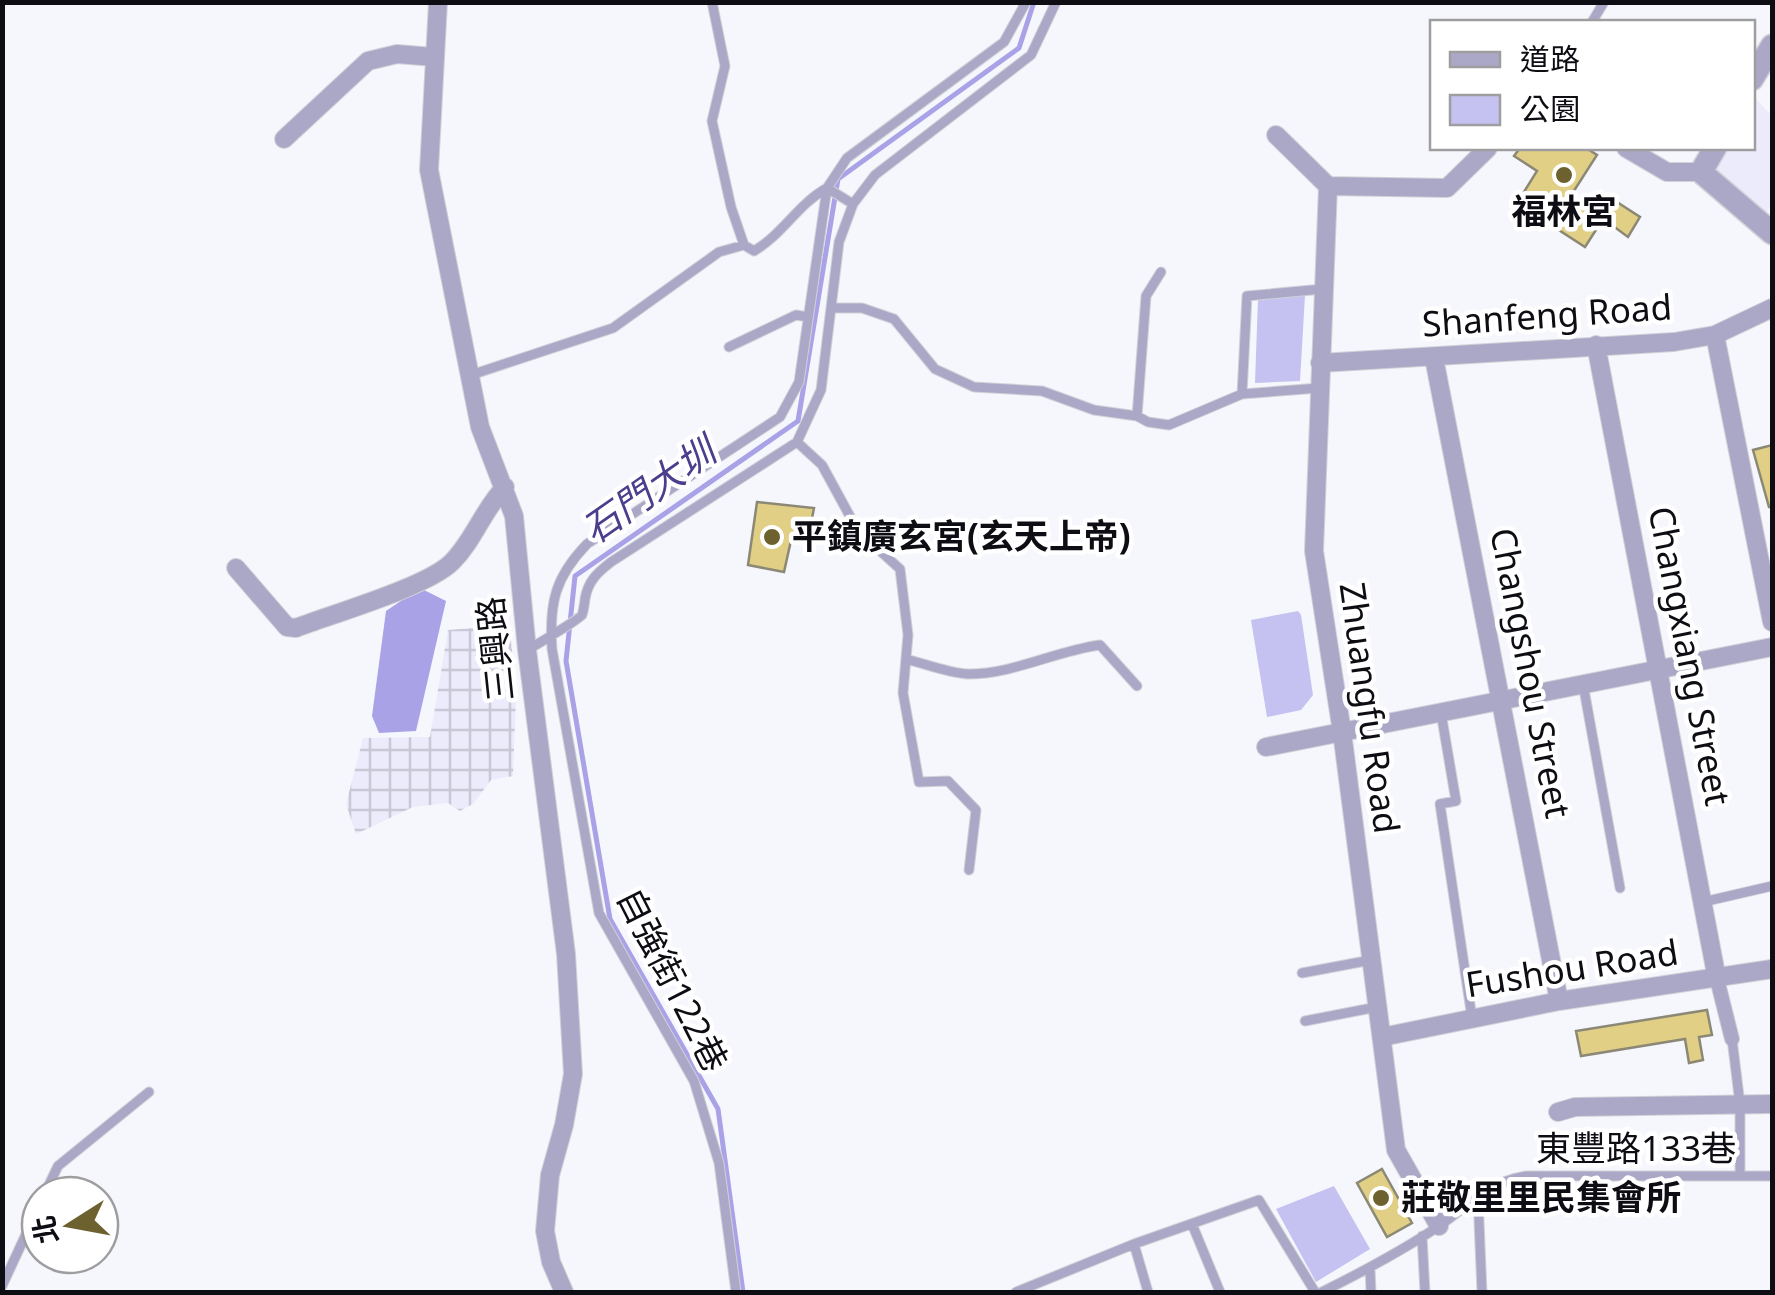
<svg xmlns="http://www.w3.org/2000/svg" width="1775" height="1295" font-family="'Noto Sans','Noto Sans TC',sans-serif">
<defs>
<pattern id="industrial-grid" width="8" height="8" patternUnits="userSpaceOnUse" patternTransform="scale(2.5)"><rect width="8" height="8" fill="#ecebfb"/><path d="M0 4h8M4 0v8" fill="none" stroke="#c9c8d6"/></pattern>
</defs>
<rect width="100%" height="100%" fill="#f6f6fd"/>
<path fill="#ecebfb" d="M1755 98 1772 116V204L1765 214 1712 169 1725 148H1752Z"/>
<path fill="url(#industrial-grid)" d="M510 625 516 698 513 776 491 780 473 804 460 811 448 803 413 807 356 834 346 804 363 738 430 737 448 630Z"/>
<path fill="#c5c1f1" d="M1305 295 1300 381 1255 383 1258 299Z
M1298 611 1301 615 1313 695 1301 710 1267 717 1251 620Z
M1334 1186 1370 1249 1316 1282 1276 1209Z"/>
<path fill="#a9a2e6" d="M420 588 446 601 416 731 379 733 372 716 386 611Z"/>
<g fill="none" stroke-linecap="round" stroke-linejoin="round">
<path stroke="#a9a2e6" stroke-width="5" d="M743 1292 718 1109 610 919 566 661 575 576 798 421 838 179 1019 48 1034 2"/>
</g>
<path fill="#e0cf84" stroke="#8c8876" stroke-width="2.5" d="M1520 148H1586L1597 155 1570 197 1603 219 1585 247 1517 203 1537 171 1514 156Z
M1617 202 1640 217 1628 237 1605 220Z
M1772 445V507H1769L1753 450Z
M757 502 814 508 808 539 792 536 784 572 748 565Z
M1707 1010 1712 1035 1699 1037 1703 1060 1689 1063 1685 1039 1581 1056 1576 1031Z
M1382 1169 1412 1223 1387 1237 1357 1183Z"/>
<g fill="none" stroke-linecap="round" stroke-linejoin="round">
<defs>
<path id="service" d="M712 2 725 66 712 121 731 207 744 245
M1592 22 1604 2
M832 308H862L894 319 935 369 974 387 1042 391 1094 410 1137 416 1148 422 1169 425 1242 394 1319 388
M729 347 796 315 808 317
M471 375 613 328 719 252 744 245 754 251C783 234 798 204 827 188L853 204
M1242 394 1247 296 1323 289
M1137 416 1146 296 1161 272
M797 442 822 465 858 531 900 569 908 635 903 693 919 782 948 781 976 810 969 870
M529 649C536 645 581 618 582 615 583 614 585 600 585 599 588 581 597 573 611 562L797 442 821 390 839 242 853 204 875 175 1031 55 1056 2
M906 659C926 664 948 673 968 674 1014 674 1055 651 1100 645L1137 686
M1583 684 1620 888
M1441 713 1456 801 1440 804 1472 1018
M1703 902 1772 886
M1302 973 1371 960
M1305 1021 1377 1007
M1732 1039 1740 1104V1176
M44 1195 58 1166 149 1092
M1478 1197 1482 1292
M1192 1224 1220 1292
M1422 1236 1425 1292
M1134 1244 1148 1292
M1370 1268 1371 1292
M2 1286 40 1204
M736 1292 719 1163 694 1081 599 913 552 649C549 603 555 577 587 544L780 417 799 382 827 188 847 158 1004 42 1026 2
M1016 1292 1134 1244 1259 1200 1315 1292
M1322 1292C1362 1272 1402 1251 1439 1226 1471 1204 1486 1183 1526 1176H1772"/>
<path id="pedestrian" d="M1717 979 1732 1039"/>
<path id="minor" d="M438 2 429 170 480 427 514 516 527 650 566 954 573 1074 564 1125 550 1175 545 1231 551 1262 564 1292
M1276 135 1328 186
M284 139 368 61 397 54 434 57
M1626 148 1667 172H1701
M1328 186 1314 551 1342 732 1396 1150 1439 1226
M1328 186 1447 188 1488 148
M1715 335 1772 622
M1596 345 1717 979
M1434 358 1559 1001
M1320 363 1674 342 1715 335 1772 308
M236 568 287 627 296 628C332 614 427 587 452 562 474 540 483 510 505 487
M1266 747 1772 647
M1382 1037 1559 1001 1772 969
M1558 1112 1575 1107 1772 1104"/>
<path id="tertiary" d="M1752 79 1772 46
M1715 148 1701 172 1772 233"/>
</defs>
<use href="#service" stroke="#d1d1d8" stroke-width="11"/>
<use href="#pedestrian" stroke="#d1d1d8" stroke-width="16"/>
<use href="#minor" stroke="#d1d1d8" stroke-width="20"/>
<use href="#tertiary" stroke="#d1d1d8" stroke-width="25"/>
<use href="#service" stroke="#aaa8c6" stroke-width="9"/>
<use href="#pedestrian" stroke="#aaa8c6" stroke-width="14"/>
<use href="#minor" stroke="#aaa8c6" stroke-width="18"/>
<use href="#tertiary" stroke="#aaa8c6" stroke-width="22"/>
</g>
<g fill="#6d622f" stroke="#fff" stroke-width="4">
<circle cx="1564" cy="175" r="10"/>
<circle cx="772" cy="537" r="10"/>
<circle cx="1381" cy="1198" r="10"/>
</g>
<g text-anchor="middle" stroke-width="9" stroke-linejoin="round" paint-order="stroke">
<g font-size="35" font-weight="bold" fill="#0d0d13" stroke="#fff" text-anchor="start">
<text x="1564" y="224" text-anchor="middle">福林宮</text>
<text x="792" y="549">平鎮廣玄宮(玄天上帝)</text>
<text x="1401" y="1210">莊敬里里民集會所</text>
</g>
<g font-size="35" fill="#0d0d13" stroke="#fff">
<text transform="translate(1547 316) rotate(-4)" y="12">Shanfeng Road</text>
<text transform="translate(496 649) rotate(-96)" y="12">三興路</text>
<text transform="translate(1689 656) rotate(79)" y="12">Changxiang Street</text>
<text transform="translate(1530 673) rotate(79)" y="12">Changshou Street</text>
<text transform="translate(1369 708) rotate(82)" y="12">Zhuangfu Road</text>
<text transform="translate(1572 969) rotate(-9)" y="12">Fushou Road</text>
<text transform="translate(672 980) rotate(63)" y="12">自強街122巷</text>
<text x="1636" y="1161">東豐路133巷</text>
</g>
<g font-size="38" font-style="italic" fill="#4c3e8d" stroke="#fff">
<text transform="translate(649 491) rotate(-35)" y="13">石門大圳</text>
</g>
</g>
<rect width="1775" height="1295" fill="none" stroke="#0d0d13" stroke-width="10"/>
<rect x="1430" y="20" width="325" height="130" fill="#ffffff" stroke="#9e9ea1" stroke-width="2.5"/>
<rect x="1450" y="52" width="50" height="15" fill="#aaa8c6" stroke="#9e9ea1" stroke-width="2.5"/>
<text x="1520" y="70" font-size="30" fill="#0d0d13">道路</text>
<rect x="1450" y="95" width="50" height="30" fill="#c5c1f1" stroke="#9e9ea1" stroke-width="2.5"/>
<text x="1520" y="120" font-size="30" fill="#0d0d13">公園</text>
<g transform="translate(70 1225) rotate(259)"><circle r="48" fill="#ffffff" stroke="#9e9ea1" stroke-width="2.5"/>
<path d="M0-8L18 38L0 25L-18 38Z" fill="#6d622f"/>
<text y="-15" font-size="28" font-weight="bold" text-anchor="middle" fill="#0d0d13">北</text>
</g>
</svg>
